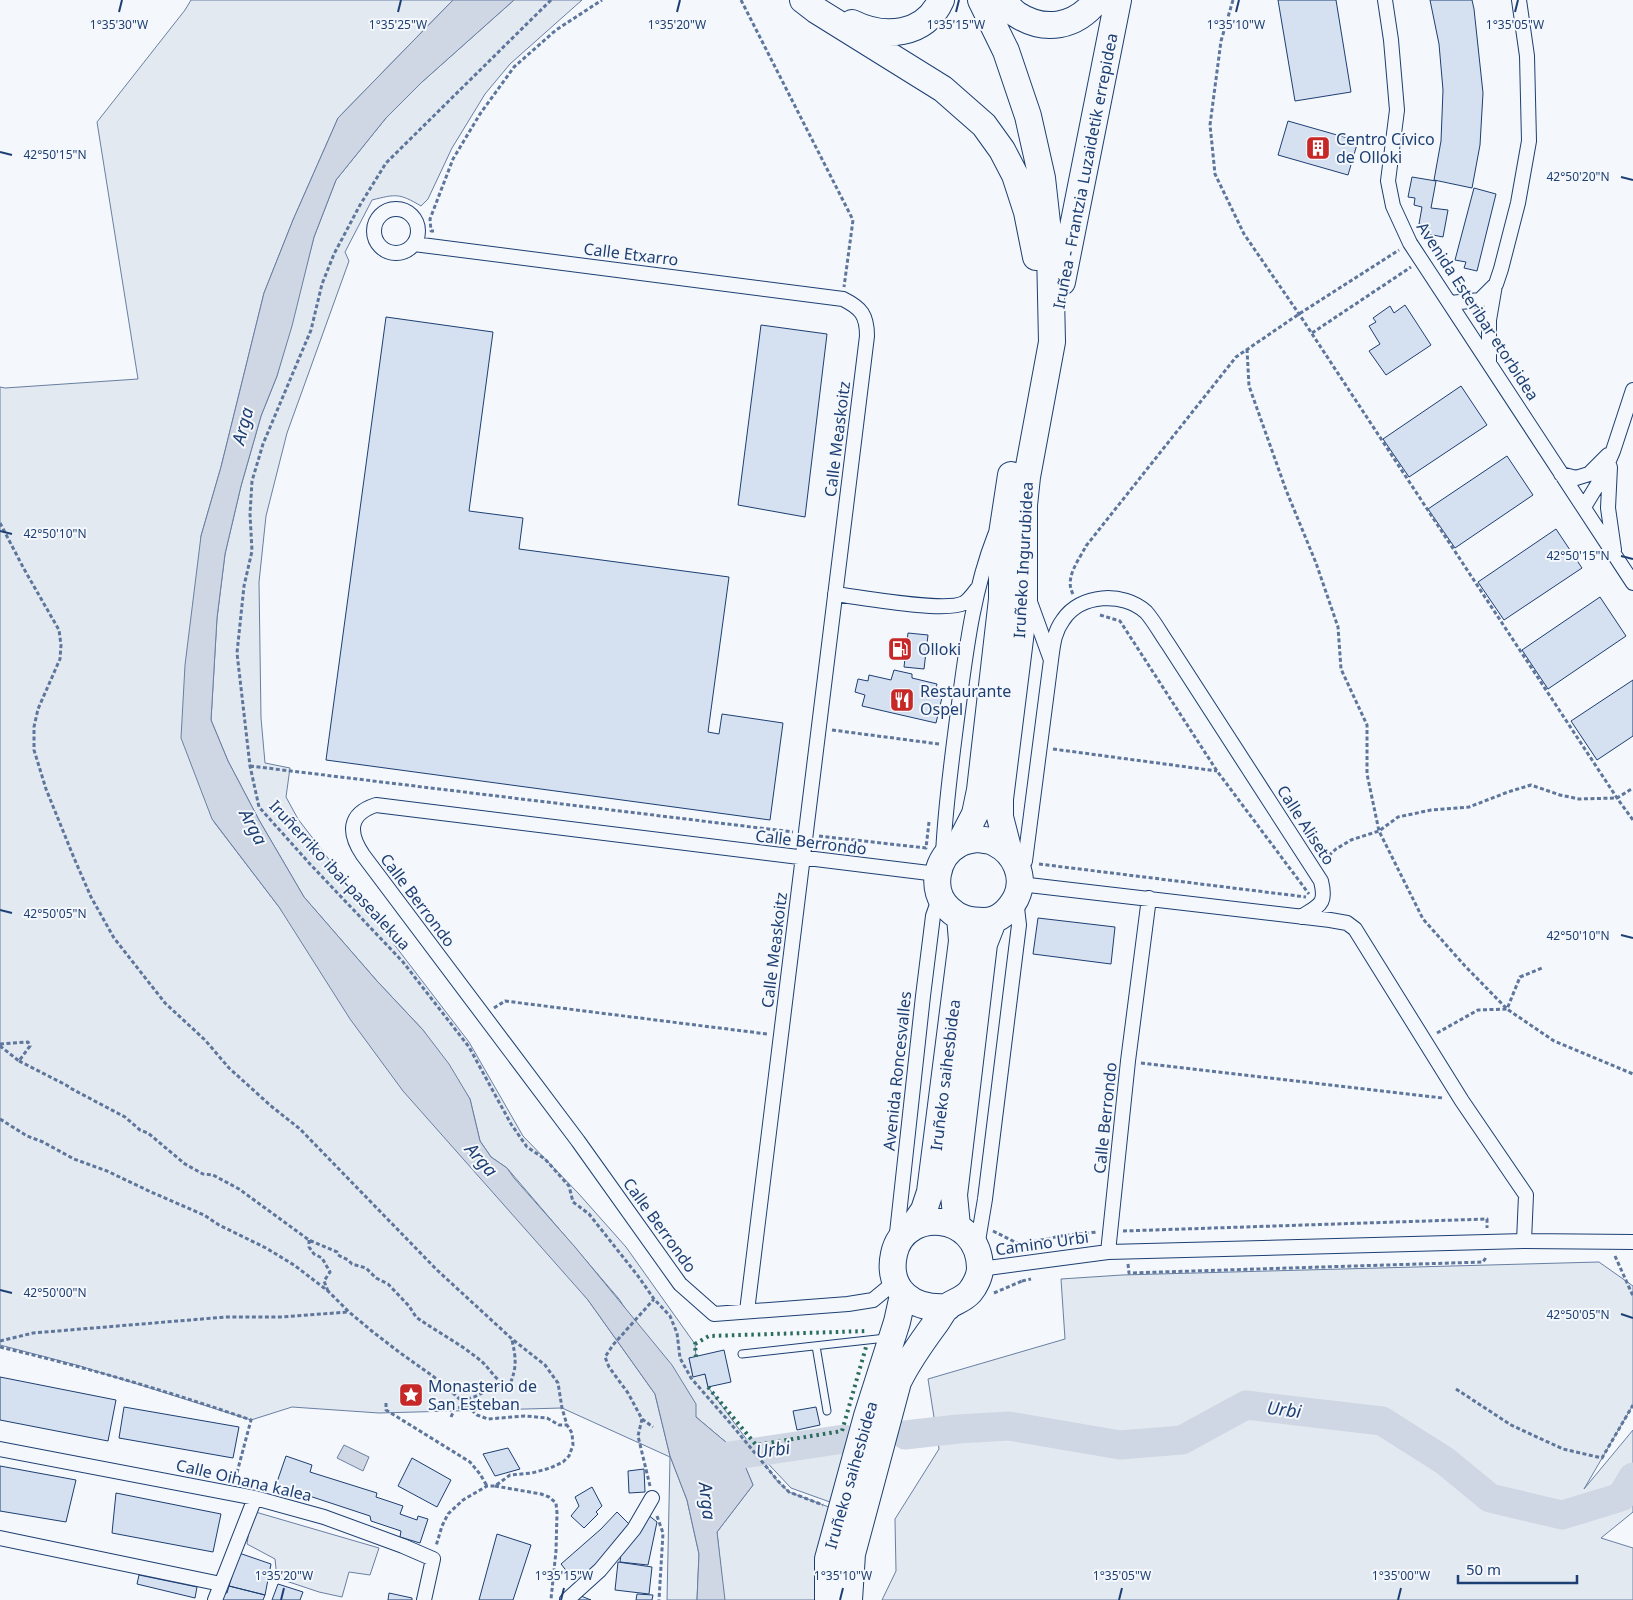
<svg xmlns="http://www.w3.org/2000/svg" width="1633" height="1600" font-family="'Noto Sans',sans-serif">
<rect width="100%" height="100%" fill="#f4f7fb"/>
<path fill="#e3e9f0" stroke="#687fa3" d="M191 0H453L338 118 293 220 264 293 221 467 201 536 214 822 279 907 588 1300 655 1394 670 1456 687 1500 699 1554 697 1600H667L670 1457 562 1408 379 1413 292 1407 251 1420 80 1366 0 1345V387L5 388 138 379 97 122 185 10Z
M514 0H582L510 64 485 94 452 148 428 199 421 206C399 193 396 194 372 200L345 252 349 261 287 433 266 516 259 582 261 718 265 763 290 768 286 797 298 819 469 1042 523 1136 579 1194 626 1247 695 1344 696 1357 689 1358 693 1376 705 1374 708 1387 778 1482 789 1492 834 1509 815 1600H724L717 1532 753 1485 740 1454 696 1417 619 1299 507 1168 491 1157 480 1141 470 1099 423 1030 377 981 304 897 259 820 228 761 211 720 217 618 225 554 241 486 261 416 277 376 314 237 336 180 386 118 422 82Z
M1599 1262 1633 1286V1405L1584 1489 1633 1430V1512L1601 1538 1633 1548V1600H882L896 1571 895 1519 939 1449 928 1379 1065 1339 1061 1279 1122 1275Z
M847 1442 830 1502 791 1488 759 1454Z
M252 1511 379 1548 370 1575 349 1572 342 1597 319 1592 277 1578 275 1559 247 1544Z"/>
<path fill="#cfd7e4" stroke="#687fa3" d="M453 0H514L422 82 386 118 336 180 314 237 292 326 277 376 261 416 241 486 225 554 217 618 211 720 228 761 259 820 304 897 377 981 423 1030 449 1064 470 1099 480 1141 491 1157 507 1168 514 1178 575 1247 672 1365 696 1404V1417L740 1454 753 1485 717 1532 725 1600H697L699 1554 687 1500 670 1456 655 1394 588 1300 403 1091 350 1019 279 907 212 819 181 738 185 665 201 536 221 467 264 293 293 220 338 118Z
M344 1445 369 1457 363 1471 337 1458Z"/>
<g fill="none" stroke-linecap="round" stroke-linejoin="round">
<path stroke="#cfd7e4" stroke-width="29" d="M905 1435 958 1429 1009 1426 1120 1445 1182 1440 1246 1405 1382 1421 1445 1461 1490 1498 1562 1515 1621 1497 1633 1477
M702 1460 844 1439"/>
</g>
<path fill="#d5e0f0" stroke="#1d3f73" d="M1278 0H1336L1351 92 1295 101Z
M1430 0H1472L1474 9 1483 93 1480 145 1472 188 1434 180 1441 141 1443 90 1439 44Z
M1288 121 1358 141 1348 175 1278 155Z
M1412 177 1436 181 1431 208 1448 210 1443 237 1428 234 1429 226 1419 224 1422 207 1414 205 1415 198 1408 197Z
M1474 188 1496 194 1477 271 1464 268 1466 262 1455 260Z
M1405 305 1431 345 1386 375 1369 351 1380 344 1369 326 1376 322 1373 318 1390 306 1394 313Z
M386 317 493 332 469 511 523 518 519 549 729 577 708 732 719 734 722 714 783 723 770 820 326 760Z
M761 325 827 334 805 517 738 505Z
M1461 386 1487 425 1409 477 1383 439Z
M1507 456 1533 495 1455 548 1428 509Z
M1556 529 1582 568 1504 620 1478 582Z
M1600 597 1626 636 1548 689 1522 650Z
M908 633 928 635 924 669 904 667Z
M894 670 912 674V678L937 684 936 688 944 689 936 723 862 706 865 695 855 692 858 679 868 681 869 675 891 680Z
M1633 680V736L1597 760 1571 721Z
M1038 918 1115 927 1111 964 1033 954Z
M724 1350 731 1382 708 1387 705 1374 693 1377 689 1358Z
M0 1377 116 1400 108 1441 0 1420Z
M124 1407 239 1427 233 1458 119 1438Z
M816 1407 820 1425 797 1430 793 1411Z
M508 1448 520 1469 495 1476 483 1454Z
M286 1456 312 1465 310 1472 377 1493 376 1497 403 1506 400 1514 417 1520 418 1516 428 1519 420 1543 400 1537 401 1531 371 1521 370 1516 276 1485Z
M412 1458 451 1480 437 1507 398 1486Z
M0 1466 76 1480 66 1522 0 1511Z
M644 1469 645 1492 629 1493 628 1471Z
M592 1487 602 1506 596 1512 598 1514 584 1528 571 1516 579 1506 575 1497Z
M116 1493 221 1514 213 1552 112 1533Z
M617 1512 634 1529 577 1584 561 1564 601 1529Z
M647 1514 657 1522 648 1565 620 1562 621 1553Z
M497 1534 531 1545 513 1600H479Z
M239 1553 271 1564 265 1595 229 1586Z
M618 1562 652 1567 649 1594 615 1590Z
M139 1575 197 1587 195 1598 137 1584Z
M278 1584 303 1592 300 1600H272Z
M229 1586 265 1595 263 1600H221L223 1593H227Z
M389 1593 412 1598V1600H388Z
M637 1594 653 1595 652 1600H636Z
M581 1596 591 1600H578Z"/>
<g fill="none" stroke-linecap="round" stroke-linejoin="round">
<defs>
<path id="lane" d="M816 1346 827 1411
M742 1354 886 1338"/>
<path id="street" d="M1385 0 1391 40 1397 110 1388 181 1393 206 1410 243 1633 583
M374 231a22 22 0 1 1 44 0a22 22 0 1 1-44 0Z
M414 244 843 299C861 308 867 315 867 336L747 1311
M1450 303 1480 300 1496 284 1501 269 1518 203 1529 141 1527 56 1519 0
M1489 363V320L1495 285
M1610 467 1608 508 1614 550
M1561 474 1576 478 1589 474 1608 455
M1584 507 1601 479 1613 451 1633 390
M835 594C860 597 945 613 964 603 969 600 973 594 977 589
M1051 660C1053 645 1054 632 1063 620 1080 594 1123 591 1146 612 1154 621 1161 634 1168 644L1321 881C1327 905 1319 905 1301 917
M943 855C945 807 952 759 958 711 966 651 973 591 995 535
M1018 868 1025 861 1051 660 1030 602
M1020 884 1330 920 1347 923 1355 929 1462 1101 1526 1195 1524 1241
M896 1242 923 996 933 916 940 896
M977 1247 985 1199 1019 925 1016 899
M1108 1252 1128 1061 1149 898
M980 1269 1108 1252 1524 1241 1633 1242
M896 1281 873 1300 848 1304 714 1314 680 1284 578 1141 363 855C348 833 348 814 376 805L937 874
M0 1449 255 1498 324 1517 403 1546 433 1559 424 1600
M0 1538 221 1584
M215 1600 255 1498
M567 1600 600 1570 634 1529 652 1498"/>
<path id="highway" d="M803 0 816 10 943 89 984 125 1002 150 1015 175 1027 212 1036 257
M981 0 1006 51 1028 116 1042 178 1050 250 1052 342 1027 477 1024 505V607L1000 799V817L1009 852
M1002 0C1007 5 1011 10 1016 14 1045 33 1076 27 1097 0
M852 23C884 39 925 36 941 0
M1062 282 1118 0
M977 839C983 840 990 840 995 843 1015 853 1026 877 1016 898 1009 911 999 921 984 921 970 921 959 919 949 909 929 891 936 856 959 844 964 841 971 840 977 839Z
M960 843 975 814 980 790 1002 599V534L1011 475
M957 1226 954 1195 984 944 993 921
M911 1229 924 1210 930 1192 962 941 960 917
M828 1600V1559L867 1416 897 1322 903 1295
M849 1600 852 1554 898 1382C908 1361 921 1343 935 1324 939 1319 943 1310 948 1306 956 1301 964 1299 970 1292 975 1286 980 1276 980 1268 979 1211 904 1207 894 1254 886 1291 914 1310 948 1307"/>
</defs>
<use href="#lane" stroke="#1d3f73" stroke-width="9"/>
<use href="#street" stroke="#1d3f73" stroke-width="16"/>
<use href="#highway" stroke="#1d3f73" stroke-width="28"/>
<path stroke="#5e769c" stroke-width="3" stroke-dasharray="4 2.5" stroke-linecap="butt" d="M551 0 386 163 360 205 334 254 322 284 311 330 263 444 252 481 250 514 252 551 244 586 237 653 250 766 259 807 310 864 403 962 469 1047 511 1124 527 1147 545 1159 569 1186 573 1202 589 1214 638 1276 654 1299 670 1316 677 1333 680 1358 691 1378 731 1424 778 1481 789 1492 823 1505
M741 0 853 220 844 287
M1233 0 1221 41 1210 125 1215 174 1244 234 1299 314 1617 798 1633 820
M434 231H431L430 219 453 159 480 114 514 67 556 30 602 0
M1312 333 1411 267
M1247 349 1249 386 1286 490 1316 563 1338 627 1341 669 1367 725V774L1379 831 1423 919 1465 966 1507 1009 1554 1041 1633 1074
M0 523 24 569 59 630 61 645 60 659 38 709 34 727V750L46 789 74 858 91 897 114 938 165 1003 205 1040 229 1068 271 1106 300 1129 437 1270 512 1339 545 1365 558 1383 562 1408 567 1425 572 1433 573 1445 569 1456 563 1462 550 1468 532 1473 510 1475 495 1486H487L463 1500 448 1514 442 1526 436 1546
M1073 594C1064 578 1079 560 1086 546L1236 357 1299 314 1399 250
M1100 615 1120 621 1217 771 1309 894
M832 730 939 744
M1053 749 1217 771
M250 766 793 832
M819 836 926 848 929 822
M1324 860 1336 849 1351 840 1379 831 1398 817 1431 810 1469 807 1508 792 1531 785 1560 795 1579 799 1617 798 1633 788
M1039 864 1306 897
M494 1008 505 1001 767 1034
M1437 1033 1478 1010 1507 1009 1520 977 1542 968
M0 1044 28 1042 30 1046 19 1061 0 1046
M19 1061 66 1085 72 1089 125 1117 140 1130 148 1133 185 1164 203 1174 213 1175 239 1189 309 1240 337 1252 338 1255 348 1260 352 1264 366 1268 376 1278 388 1284 409 1306 416 1317C437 1332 461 1344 481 1361 490 1368 499 1387 510 1384 517 1367 516 1358 512 1340
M1141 1063 1443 1098
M0 1119 27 1136 43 1142 74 1159 107 1171 151 1192 204 1215 219 1225 266 1248 294 1265 328 1291 349 1312 373 1332 399 1352 441 1382 477 1415 488 1419 525 1416 547 1418 559 1425H567
M993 1231 1021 1245
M1123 1231 1487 1219V1228
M309 1240V1247L314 1254 322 1258 330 1272 324 1281 328 1291
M1021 1244 1061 1236 1097 1232
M1615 1256 1633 1296
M1128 1264 1129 1273 1483 1262 1487 1256
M1022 1281 1031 1279
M994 1293 1022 1281
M0 1341 33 1333 226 1317H282L348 1312
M0 1347C85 1367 168 1391 251 1420L235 1480
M1456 1389 1511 1425 1563 1449 1602 1458 1633 1405
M461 1401 474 1397 501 1384
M386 1403V1410L470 1462 480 1474 487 1486
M451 1417 455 1408 467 1407
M642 1419 653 1427
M495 1486 541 1494 549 1497 556 1503 557 1513 556 1551 551 1599
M650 1486 638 1436 642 1419 628 1393 609 1367 605 1357 613 1345 654 1299
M657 1516 663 1533 659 1600"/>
<use href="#lane" stroke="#f4f7fb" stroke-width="7"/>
<use href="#street" stroke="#f4f7fb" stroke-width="14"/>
<use href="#highway" stroke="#f4f7fb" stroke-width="26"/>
<path stroke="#2c6c60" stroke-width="4" stroke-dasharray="2.5 4" stroke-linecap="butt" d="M696 1357 695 1344 709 1336 868 1331
M708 1387 756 1445 842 1431 866 1347"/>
</g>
<path fill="none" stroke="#1d3f73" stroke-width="2" d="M119 12 122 0M398 12 401 0M677 12 680 0M956 12 959 0M1236 12 1239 0M1515 12 1518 0M0 152 12 155M1621 177 1633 180M0 531 12 534M1621 556 1633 559M0 910 12 913M1621 935 1633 938M0 1290 12 1293M1621 1314 1633 1318M281 1600 284 1588M561 1600 564 1588M840 1600 843 1588M1119 1600 1122 1588M1398 1600 1401 1588"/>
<defs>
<symbol id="building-square" viewBox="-11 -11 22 22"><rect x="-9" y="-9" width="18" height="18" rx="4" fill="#c62828" stroke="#f4f7fb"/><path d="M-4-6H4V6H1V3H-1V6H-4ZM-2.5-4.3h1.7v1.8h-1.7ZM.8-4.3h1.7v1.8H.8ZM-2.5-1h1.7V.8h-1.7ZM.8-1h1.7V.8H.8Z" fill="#fff"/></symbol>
<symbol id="fuel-square" viewBox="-11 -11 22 22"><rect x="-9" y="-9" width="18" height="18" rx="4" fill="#c62828" stroke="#f4f7fb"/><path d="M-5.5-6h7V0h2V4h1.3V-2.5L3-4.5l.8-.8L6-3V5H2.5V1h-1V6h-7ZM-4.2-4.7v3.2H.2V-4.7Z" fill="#fff"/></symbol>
<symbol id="restaurant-square" viewBox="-11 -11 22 22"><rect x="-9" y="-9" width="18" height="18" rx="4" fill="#c62828" stroke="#f4f7fb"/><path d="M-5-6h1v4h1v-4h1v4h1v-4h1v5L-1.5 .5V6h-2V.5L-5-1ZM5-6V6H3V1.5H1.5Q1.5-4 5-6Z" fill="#fff"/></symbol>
<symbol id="sight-square" viewBox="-11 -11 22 22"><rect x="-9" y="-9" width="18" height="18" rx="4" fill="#c62828" stroke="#f4f7fb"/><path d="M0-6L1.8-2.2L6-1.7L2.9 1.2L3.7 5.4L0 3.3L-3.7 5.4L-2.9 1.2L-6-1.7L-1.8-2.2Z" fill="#fff"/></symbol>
</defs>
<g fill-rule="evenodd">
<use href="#building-square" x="1304" y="134" width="28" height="28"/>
<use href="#fuel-square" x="886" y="635" width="28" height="28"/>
<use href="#restaurant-square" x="888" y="686" width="28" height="28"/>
<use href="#sight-square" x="397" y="1381" width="28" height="28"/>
</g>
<g text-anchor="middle" stroke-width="4" stroke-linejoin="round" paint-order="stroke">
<g font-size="16" fill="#1d3f73" stroke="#f4f7fb" text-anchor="start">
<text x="1336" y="145">Centro Cívico<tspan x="1336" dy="18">de Olloki</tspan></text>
<text x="918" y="655">Olloki</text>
<text x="920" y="697">Restaurante<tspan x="920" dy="18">Ospel</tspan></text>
<text x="428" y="1392">Monasterio de<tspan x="428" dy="18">San Esteban</tspan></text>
</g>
<g font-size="16" fill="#1d3f73" stroke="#f4f7fb">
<text transform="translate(1085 171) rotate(-79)" y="6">Iruñea - Frantzia Luzaidetik errepidea</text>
<text transform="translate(631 254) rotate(7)" y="6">Calle Etxarro</text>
<text transform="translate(1478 311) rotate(57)" y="6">Avenida Esteribar etorbidea</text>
<text transform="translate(837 439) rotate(-83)" y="6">Calle Measkoitz</text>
<text transform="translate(1023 560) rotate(-87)" y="6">Iruñeko Ingurubidea</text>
<text transform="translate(1306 825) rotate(57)" y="6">Calle Aliseto</text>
<text transform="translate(811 842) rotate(7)" y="6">Calle Berrondo</text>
<text transform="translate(340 875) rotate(47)" y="6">Iruñerriko ibai-pasealekua</text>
<text transform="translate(418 900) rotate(53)" y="6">Calle Berrondo</text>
<text transform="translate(774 950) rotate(-83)" y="6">Calle Measkoitz</text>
<text transform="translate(897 1071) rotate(-84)" y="6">Avenida Roncesvalles</text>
<text transform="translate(945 1075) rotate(-83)" y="6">Iruñeko saihesbidea</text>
<text transform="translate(1105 1118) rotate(-84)" y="6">Calle Berrondo</text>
<text transform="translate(660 1225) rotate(54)" y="6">Calle Berrondo</text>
<text transform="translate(1042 1243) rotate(-8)" y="6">Camino Urbi</text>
<text transform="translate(851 1475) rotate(-74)" y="6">Iruñeko saihesbidea</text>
<text transform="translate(244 1480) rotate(13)" y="6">Calle Oihana kalea</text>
</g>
<g font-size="18" font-style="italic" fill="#1d3f73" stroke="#f4f7fb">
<text transform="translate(243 426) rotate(-75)" y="6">Arga</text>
<text transform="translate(253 827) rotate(62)" y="6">Arga</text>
<text transform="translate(481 1160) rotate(48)" y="6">Arga</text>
<text transform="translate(1284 1410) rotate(7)" y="6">Urbi</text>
<text transform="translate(773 1450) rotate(-8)" y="6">Urbi</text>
<text transform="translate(707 1501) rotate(83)" y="6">Arga</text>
</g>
</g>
<g font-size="12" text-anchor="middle" fill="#1d3f73" stroke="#f4f7fb" stroke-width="4" stroke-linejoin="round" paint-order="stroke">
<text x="119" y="29">1°35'30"W</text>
<text x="398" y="29">1°35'25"W</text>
<text x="677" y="29">1°35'20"W</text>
<text x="956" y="29">1°35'15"W</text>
<text x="1236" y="29">1°35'10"W</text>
<text x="1515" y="29">1°35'05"W</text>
<text x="55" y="159">42°50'15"N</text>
<text x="1578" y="181">42°50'20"N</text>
<text x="55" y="538">42°50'10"N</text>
<text x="1578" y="560">42°50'15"N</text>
<text x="55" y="918">42°50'05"N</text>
<text x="1578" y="940">42°50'10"N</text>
<text x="55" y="1297">42°50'00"N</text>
<text x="1578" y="1319">42°50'05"N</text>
<text x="284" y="1580">1°35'20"W</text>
<text x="564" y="1580">1°35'15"W</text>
<text x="843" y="1580">1°35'10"W</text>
<text x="1122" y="1580">1°35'05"W</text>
<text x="1401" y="1580">1°35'00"W</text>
</g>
<path d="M1458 1575v8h119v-8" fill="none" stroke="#1d3f73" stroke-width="2.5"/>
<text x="1466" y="1575" font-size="15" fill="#1d3f73" stroke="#f4f7fb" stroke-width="4" paint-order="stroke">50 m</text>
</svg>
